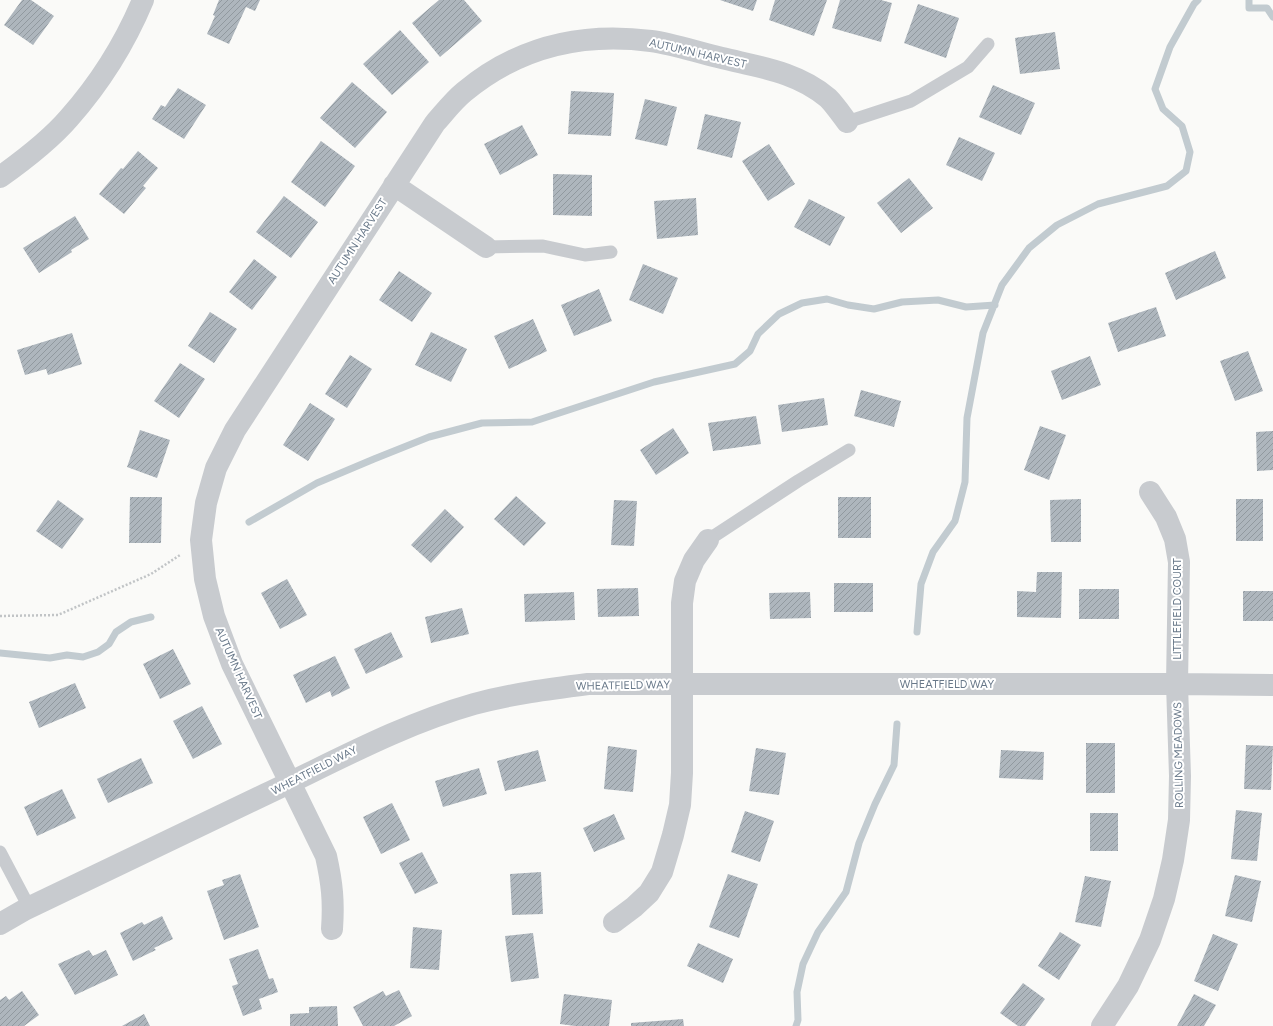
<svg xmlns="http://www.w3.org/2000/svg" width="1273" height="1026" font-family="Figtree,sans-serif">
<defs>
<pattern id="building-hatch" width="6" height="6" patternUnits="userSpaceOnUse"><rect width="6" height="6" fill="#aeb6bd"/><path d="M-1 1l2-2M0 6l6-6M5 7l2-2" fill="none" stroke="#91999f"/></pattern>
</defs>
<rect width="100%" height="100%" fill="#fafaf8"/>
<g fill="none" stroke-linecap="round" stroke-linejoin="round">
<path stroke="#c2cbd0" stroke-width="7" d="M1249 0V8H1267L1273 17
M249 522 317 483 374 459 429 437 482 423 532 422 654 382 735 364 750 351 758 334 779 314 802 303 827 299 848 305 874 309 902 302 938 300 966 307 995 305
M917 632 921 584 933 552 955 521 965 482 967 418 983 333 1002 285 1029 248 1057 225 1098 204 1167 186 1186 171 1190 152 1182 126 1163 109 1155 89 1170 47 1194 4 1198 0
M0 653 50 658 67 655 83 657 98 652 109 644 116 632 131 622 151 617
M796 1026 798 1020 797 992 803 964 818 932 846 892 859 843 875 804 894 765 897 724"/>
</g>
<path fill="url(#building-hatch)" d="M22 0H31L54 16 33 45 4 25Z
M219 0H260L255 11 246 7 229 44 207 34 215 16 213 15Z
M439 0H464L482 21 440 57 412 23Z
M720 0H757L753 11Z
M775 0H827L814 36 769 20Z
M840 0H881L892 3 881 42 832 28Z
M918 4 959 18 946 58 904 43Z
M400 30 429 62 392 95 363 64Z
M1055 32 1060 69 1020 74 1015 38Z
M352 82 387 112 355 148 320 118Z
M993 85 1035 103 1021 135 979 117Z
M178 88 206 105 184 139 152 119 161 105 165 107Z
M571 91 614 93 611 136 568 134Z
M645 99 677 107 667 146 635 139Z
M705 114 741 122 732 158 697 149Z
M522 125 538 155 500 175 484 144Z
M959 137 995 153 982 181 946 165Z
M321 141 355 166 325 207 291 182Z
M769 144 795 184 768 201 742 161Z
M138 151 158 168 143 186 146 188 124 214 99 194 121 168 123 169Z
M553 174 592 175V216L553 215Z
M909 178 933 208 901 233 877 203Z
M284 196 318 222 291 258 256 232Z
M696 198 698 235 657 239 654 201Z
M809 199 845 217 830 246 794 227Z
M75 216 89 239 71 250 72 252 39 273 23 248Z
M1215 251 1226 278 1176 300 1165 273Z
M254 259 277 277 252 310 229 292Z
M643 264 678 278 663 314 629 300Z
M399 271 432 293 412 322 379 300Z
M599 289 612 321 574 336 561 305Z
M1156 307 1166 336 1118 352 1108 323Z
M210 312 237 329 214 363 188 346Z
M533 319 547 351 509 369 494 336Z
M431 332 467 349 451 382 415 365Z
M72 333 82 364 48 375 46 369 25 375 17 350Z
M1248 351 1263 391 1235 401 1220 361Z
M350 355 372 369 347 408 325 394Z
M1090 356 1101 385 1062 400 1051 371Z
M180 363 205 379 179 418 154 401Z
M861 390 901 401 894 427 854 416Z
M824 398 828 425 782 432 778 405Z
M310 403 335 419 308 461 283 445Z
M756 416 761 444 713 451 708 423Z
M1040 426 1066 435 1049 480 1024 470Z
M673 428 689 453 656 475 640 450Z
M140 430 170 440 157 478 127 467Z
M1273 431V470L1257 471 1256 432Z
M516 496 546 523 524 546 494 519Z
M130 497H162L161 543H129Z
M838 497H871V538H838Z
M1081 499V542H1051L1050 500Z
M1236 499H1263V541H1236Z
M58 500 84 519 62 549 36 531Z
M614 500 637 501 634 546 611 545Z
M445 509 464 527 431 563 411 545Z
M1037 572H1062L1061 618 1017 617V591L1036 592Z
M287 579 307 615 280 629 261 593Z
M834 583H873V612H834Z
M638 588 639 616 598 617 597 589Z
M1079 589H1119V619H1079Z
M1243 591H1273V621H1243Z
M574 592 575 620 525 622 524 594Z
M810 592 811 618 770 619 769 593Z
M462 608 469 634 431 643 425 617Z
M391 632 403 657 366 674 354 649Z
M173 649 191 684 160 699 143 664Z
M335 656 350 688 332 697 330 691 306 703 293 675Z
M75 683 86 708 39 728 29 702Z
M202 706 222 744 193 759 173 721Z
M1086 743H1115V793H1086Z
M1246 745 1273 746 1271 790 1244 789Z
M608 746 637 750 633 792 604 789Z
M756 748 786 753 779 795 749 791Z
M538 750 546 781 505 791 497 761Z
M1001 750 1044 752 1043 780 999 778Z
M141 758 153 783 108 803 97 779Z
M479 768 487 794 443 807 435 781Z
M62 789 76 818 37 836 24 807Z
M392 803 410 840 381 854 363 817Z
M1236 810 1262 813 1257 861 1231 859Z
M745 811 774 821 760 862 731 852Z
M1090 813H1118V851H1090Z
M614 814 625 839 594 852 583 828Z
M422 852 438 883 415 894 399 863Z
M541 872 543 914 512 915 510 874Z
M240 874 259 927 224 940 207 891 224 885 222 880Z
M728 874 758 884 739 938 709 927Z
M1235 875 1261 881 1252 922 1225 916Z
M1085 876 1111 881 1101 927 1075 922Z
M162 916 173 939 154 948 156 950 133 961 120 933 142 922 144 925Z
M413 927 442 930 439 970 410 968Z
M1060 932 1081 945 1059 980 1038 966Z
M533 933 539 978 511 982 505 936Z
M1213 934 1238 944 1218 991 1194 981Z
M698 943 733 959 723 983 687 966Z
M258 949 269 979 273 978 278 992 259 999 262 1009 243 1016 232 986 238 984 229 959Z
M89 950 93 956 106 950 118 975 75 995 58 964Z
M1023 983 1045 999 1025 1026H1018L1000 1013Z
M399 990 412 1016 394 1026H363L353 1007 383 991 386 996Z
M22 991 39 1015 24 1026H0V1000L6 996 9 1000Z
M564 994 612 1000 609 1026H575L560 1024Z
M1194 994 1216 1005 1204 1026H1177Z
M337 1006 338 1026H290V1014L309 1013V1007Z
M144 1014 150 1026H122Z
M683 1019 684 1026H631V1023Z"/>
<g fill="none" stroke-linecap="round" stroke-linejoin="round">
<path stroke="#c1c4c6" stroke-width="2.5" stroke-dasharray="2 2" stroke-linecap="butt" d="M0 616 58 615 151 574 180 555"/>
<path stroke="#c8cbcf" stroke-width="13" d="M847 122 911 101 968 67 988 44
M486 247 543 246 585 255 611 252
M708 540 798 481 849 450
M0 852 29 907"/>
<path stroke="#c8cbcf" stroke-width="22" d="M0 177C24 160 50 140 69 118 100 83 125 43 143 0
M394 185 486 247
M614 922 634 907 649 893 662 872 673 835 680 805 682 773V603L685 581 694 560 708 540
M0 924 26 909C106 871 186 833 266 794 334 762 400 725 474 704 511 694 549 689 588 684H1177L1273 685
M332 929C334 901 332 883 326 856L232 664 214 616 205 579 201 540 206 503 216 468 235 430 435 123C444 113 453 101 464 92 518 47 582 32 651 41 674 44 699 53 722 58 759 67 798 72 828 98 835 105 841 114 847 122
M1102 1026 1128 986 1150 940 1164 899 1173 860 1179 820 1180 776 1177 684 1179 562 1175 539 1166 517 1150 492"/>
</g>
<g text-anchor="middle" stroke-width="4" stroke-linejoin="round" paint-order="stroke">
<g font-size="11" fill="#687889" stroke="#fff">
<text transform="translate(698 53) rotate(13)" y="4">AUTUMN HARVEST</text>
<text transform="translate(357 241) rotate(-57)" y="4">AUTUMN HARVEST</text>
<text transform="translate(1177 609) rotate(-90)" y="4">LITTLEFIELD COURT</text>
<text transform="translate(239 673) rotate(66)" y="4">AUTUMN HARVEST</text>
<text x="947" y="688">WHEATFIELD WAY</text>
<text transform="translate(623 685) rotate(-1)" y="4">WHEATFIELD WAY</text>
<text transform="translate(1178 755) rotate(-91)" y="4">ROLLING MEADOWS</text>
<text transform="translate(314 770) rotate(-27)" y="4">WHEATFIELD WAY</text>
</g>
</g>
</svg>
